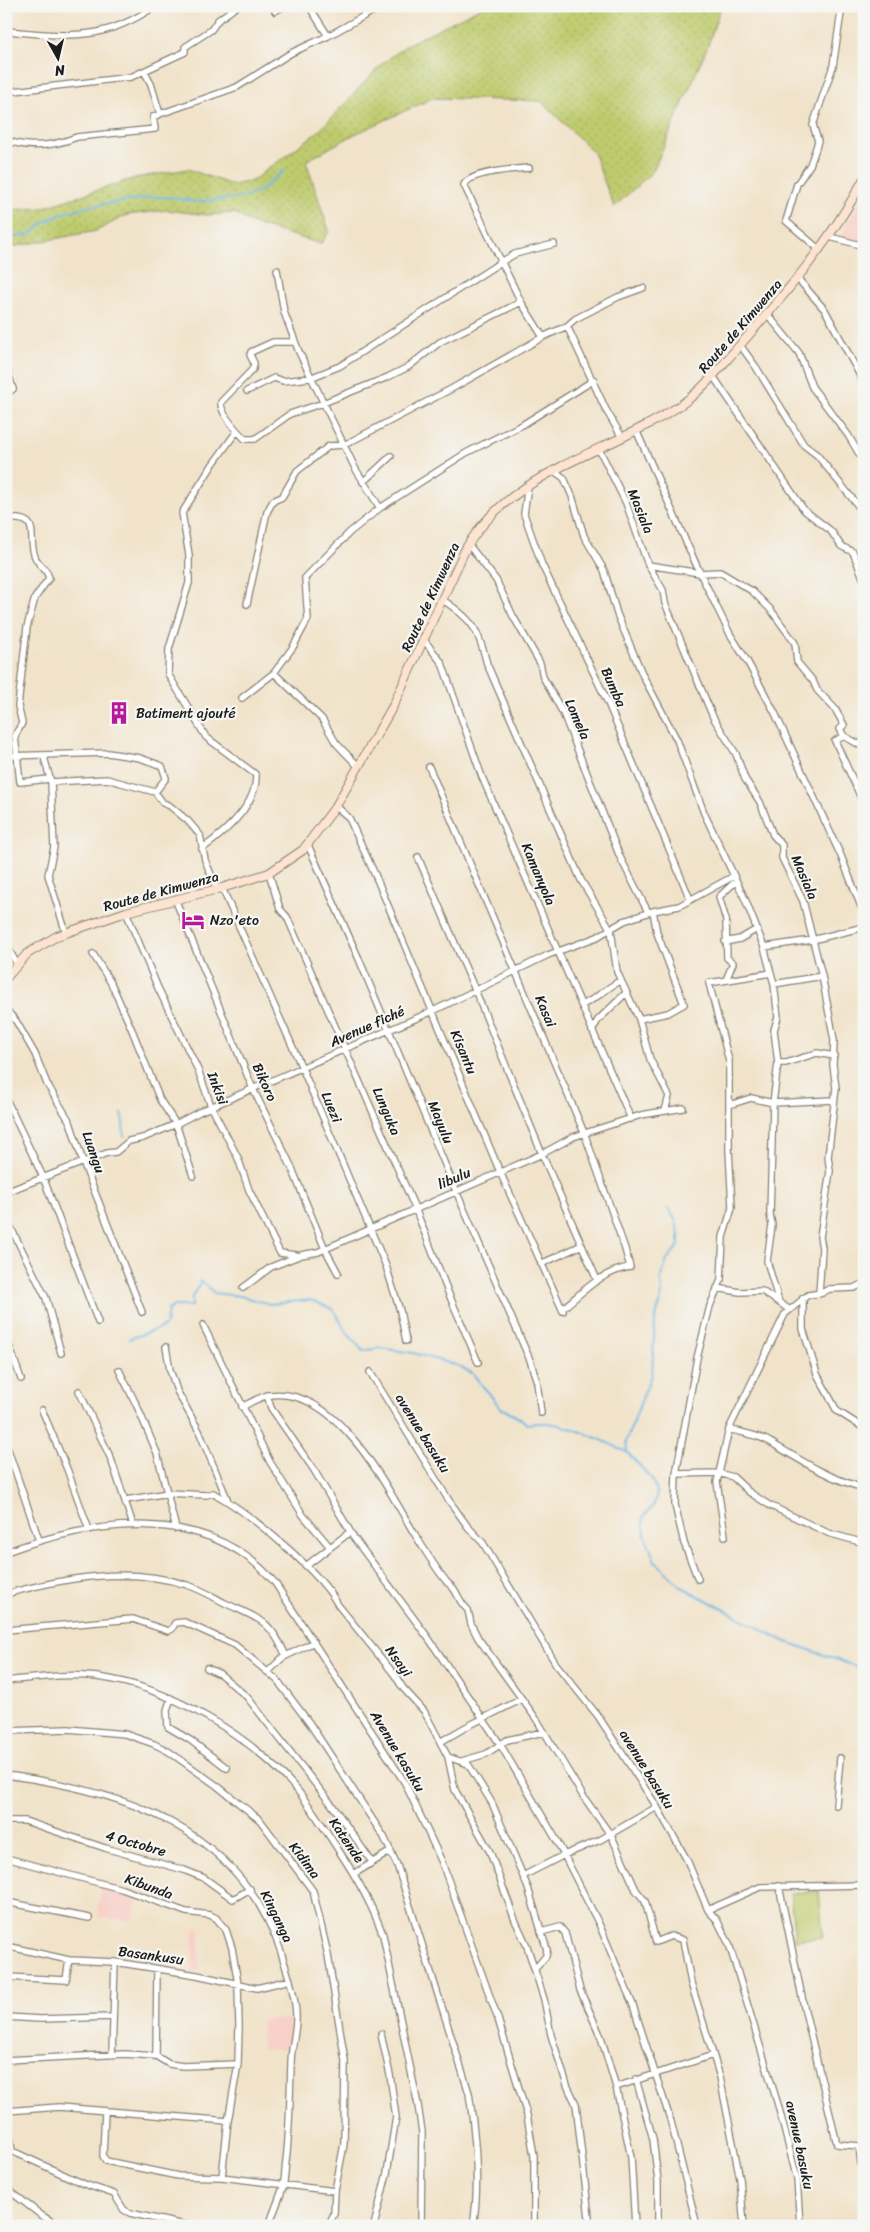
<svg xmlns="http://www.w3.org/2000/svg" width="870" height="2232" font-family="Sriracha,sans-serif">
<defs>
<pattern id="grass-dots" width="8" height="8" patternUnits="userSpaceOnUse" patternTransform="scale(1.25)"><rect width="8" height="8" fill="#becb6d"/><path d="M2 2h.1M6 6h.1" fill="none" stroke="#a3ae5e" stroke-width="1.8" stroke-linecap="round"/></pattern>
</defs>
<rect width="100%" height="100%" fill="#f6f6f2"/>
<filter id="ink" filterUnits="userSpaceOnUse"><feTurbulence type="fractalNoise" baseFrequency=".02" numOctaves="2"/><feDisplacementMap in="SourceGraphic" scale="10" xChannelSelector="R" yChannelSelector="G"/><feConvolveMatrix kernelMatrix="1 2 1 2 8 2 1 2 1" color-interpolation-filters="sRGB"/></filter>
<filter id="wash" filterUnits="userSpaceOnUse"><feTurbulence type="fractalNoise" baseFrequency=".0096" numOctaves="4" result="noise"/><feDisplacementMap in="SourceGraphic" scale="20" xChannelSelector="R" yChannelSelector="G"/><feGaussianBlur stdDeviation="1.12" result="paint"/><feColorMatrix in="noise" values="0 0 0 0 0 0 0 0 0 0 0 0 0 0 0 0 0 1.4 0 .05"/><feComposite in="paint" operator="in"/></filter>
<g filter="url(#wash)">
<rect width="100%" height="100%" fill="#f1e3ca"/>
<path fill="#f7d0c9" d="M864 193V244L840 238Z
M102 1888 138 1897 132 1921 98 1917 99 1902Z
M200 1928 199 1971H192L194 1929Z
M270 2019H291L290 2050 261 2049 262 2020Z"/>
<path fill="url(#grass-dots)" stroke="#6d7444" d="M484 6H590L592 11 610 6H721L707 48 653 171 614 207 593 152 541 101 433 98 353 135 306 161 329 231 321 244 251 223 235 213 207 215 167 210 127 215 96 231 6 248V210L42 208 135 178 188 169 232 185 252 181 319 131 382 64 408 44Z"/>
<path fill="#becb6d" stroke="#6d7444" d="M819 1891 823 1937 795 1940 790 1893Z"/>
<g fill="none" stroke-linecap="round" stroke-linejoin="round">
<path stroke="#6bb6e4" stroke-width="2" d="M6 233 13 237 31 234 42 224 61 214 85 207 153 197 176 198 197 202 245 197 260 191 284 170
M122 1114 124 1136
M668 1209 675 1219 679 1234V1245L667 1260 661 1279 662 1294 655 1321 652 1373 626 1441 627 1452 652 1479 657 1492 654 1505 643 1517 645 1535 655 1561 680 1586 784 1641 864 1669
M129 1339 163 1327 166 1324 168 1310 174 1306H192V1297L201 1281 214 1293 240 1296 270 1304 310 1300 333 1309 347 1333 363 1351 380 1348 413 1353 456 1365 472 1373 501 1408 521 1419 527 1424C534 1424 541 1422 547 1423 566 1424 608 1442 626 1452"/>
</g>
</g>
<g filter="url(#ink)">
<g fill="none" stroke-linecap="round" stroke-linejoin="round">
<defs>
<path id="street" d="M309 6 328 36
M275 11 284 6
M6 31C66 36 102 43 155 6
M6 92 131 77 185 52V47L211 30 218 20 237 6
M160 114 237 87 291 53 328 36 382 6
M6 140C29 149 54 146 77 137L155 129 153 117 160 114 151 84 144 71
M529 168C514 169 470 172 464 185L521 302 543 337
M830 237 864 246
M820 250 786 221 797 184 810 165 816 148 818 141 813 125 833 66 842 6
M277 270 284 312 299 352 355 468 380 508
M798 279 825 310 864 383
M768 315 799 353 812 387 848 435 864 462
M567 326 606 410 622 437
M295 342H273L251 352 250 355 254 363 253 369 221 402C220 413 237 431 245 439H255L290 414 323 403 388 377 408 367 440 342 521 302
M740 345 756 367 804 445 817 455 864 513
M6 367 13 389 6 394
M713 376 804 510 831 531 841 546 853 552 864 580
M247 391 274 378 283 381 310 378 340 366 501 262 515 254 554 244
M636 430 700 573 730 634 747 661 775 713 841 856 864 914
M596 450 601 453 626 503 648 565 663 590 665 603 713 717 736 754 745 779 760 802 773 835 782 845V858L803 901 822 976 834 1040 833 1065 836 1088 828 1157 830 1171 820 1237 822 1248 819 1294
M554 471 564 478 572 496 584 536 604 570 617 614 643 676 677 740 704 813 745 899 764 947 774 984 778 1017 774 1030 778 1063 773 1103 770 1215 772 1225 767 1261 779 1302
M363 482 391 456
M528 485 524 514 542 565 608 703 690 899
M6 519C45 516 25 538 36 559 40 566 47 569 49 578L35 598 27 627 18 706 22 723 15 736 20 782 50 779
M468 544 496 580 513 616 540 663 543 677 563 713 620 857 648 912
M648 565 700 573 720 572 752 591 771 610 795 643 797 662 813 681 817 690 835 709 844 725 840 729 844 736 835 741 864 804
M443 600C474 621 478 629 487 664L581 880 611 930 617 972 639 1019 650 1059 669 1096 665 1111
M247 604 267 512 273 501 282 497 297 471 329 446 344 445 453 388 543 337 567 326 575 319 618 297 643 288
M424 640 442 663 482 777 631 1119
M274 673 322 719 336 743 358 766
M242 698 274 673 293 647 308 619 305 578 350 532 380 508 466 453 522 425 594 380
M844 736 860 745 864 740
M48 755 44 757 51 782 54 847 48 875 66 933
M6 756 108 753 140 758 162 766 166 778 155 792
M429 767 585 1135 625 1249 630 1267C601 1272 584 1291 562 1309
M51 782 107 779 155 792 163 803 170 806 188 821 200 835 205 860 217 889
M336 806 349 818 376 877 500 1172 563 1311
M308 845 359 959 456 1191 530 1360 537 1382 541 1413
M202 849C224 833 256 806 256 777L255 774 206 737 168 674 169 649 189 583V555L182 513 213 464 237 431
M418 857 475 990 542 1154 597 1280
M269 873 280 909 287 917 415 1208 448 1292 478 1362
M222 888 302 1068 386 1266 400 1311 406 1341
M175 899 253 1089 291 1166 325 1249 338 1273
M126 912 158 988 198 1070 211 1106 238 1158 249 1190 280 1253 296 1255
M725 942 740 939 757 929
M6 945 17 964
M764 947 812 940 864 927
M93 954 111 983 132 1030 160 1100 176 1124 193 1176
M726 980 733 963 727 958 726 920 719 897 736 881
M774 984 822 976
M581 1005C596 1000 606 988 620 981
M6 1010 16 1021 35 1054 47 1084 70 1122 83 1162 142 1312
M639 1019 668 1013 684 1004 657 933 653 911
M592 1031 598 1020 626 993
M778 1063H786L817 1053 834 1056
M6 1099 43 1177 98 1322
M729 1105 751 1098 773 1103 833 1100
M6 1192 107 1153 116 1152 129 1141 143 1138 176 1124 199 1112 433 1011 548 955 597 937 624 921 653 911 679 906 734 876
M6 1218 46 1298 61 1353
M541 1264 582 1245
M243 1288 271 1267 301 1255 318 1252 542 1154 573 1137 641 1115 683 1108
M717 1288 740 1292 762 1291 790 1310
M803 1298V1329L817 1374 837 1411 864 1428
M203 1325 270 1462 303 1515 330 1547
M6 1337 21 1379
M166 1347 170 1370 177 1391 199 1431 228 1501
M119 1370 137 1406 157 1453 176 1529
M370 1372 448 1499 468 1527 483 1543 556 1664 598 1716 657 1807 687 1860 708 1910 717 1920 729 1944 778 2105 797 2179 800 2226
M79 1391 111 1459 133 1525
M267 1395 271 1408 314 1470 354 1538 429 1639 500 1744 557 1841 599 1924 633 2005 671 2122 697 2226
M242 1407C250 1403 260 1396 270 1395 338 1387 385 1485 414 1533 424 1549 434 1566 446 1581 448 1584 452 1586 454 1589 460 1598 459 1602 468 1610L471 1624 478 1638 537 1720 583 1796 612 1837 636 1890 645 1901 656 1942 671 1936 683 1940 691 1983 720 2077 740 2179 744 2226
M42 1410 67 1469 89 1530
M729 1429C742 1433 759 1435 770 1442 800 1460 829 1479 864 1488
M6 1444 39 1540
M676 1474 718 1473 733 1477 749 1492 769 1505 828 1533 864 1543
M126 1500 168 1493 206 1495 213 1493C247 1511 321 1572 338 1605L394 1674 403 1688 424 1711 448 1757 455 1790 490 1852 515 1920 527 1946 544 1999 551 2035 567 2085 576 2104 590 2226
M725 1536 717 1482 729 1429 785 1314 808 1295 822 1293 829 1289 854 1288 864 1283
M6 1552C94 1520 208 1503 275 1583L405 1783 441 1860 498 2019 527 2115 534 2156V2226
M306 1566 350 1532
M698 1579 684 1543 675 1505 676 1474 697 1358 710 1306 721 1280 723 1237 732 1208 729 1149V1061L709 983 771 973
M6 1594C64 1578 128 1566 187 1585 201 1589 213 1597 225 1603 259 1619 270 1619 286 1656
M6 1630 133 1619 168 1631 172 1629 175 1623 184 1622 235 1645 277 1680 310 1724 384 1837 397 1865 469 2093C475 2133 480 2186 473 2226
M207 1668 220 1674 247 1697 332 1805 372 1862
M268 1672 282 1658 314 1642
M6 1681C36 1678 67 1673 97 1677 168 1686 252 1736 298 1791 313 1810 326 1831 339 1851 357 1878 372 1904 383 1935L418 2105 422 2132 421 2226
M171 1698 167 1710 168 1727 190 1740 227 1768
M6 1731 68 1729 125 1734 154 1744 168 1751 216 1785 260 1820 313 1891 328 1955 345 2061 344 2144 335 2191 334 2214 328 2226
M440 1742 466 1727 522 1699
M448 1757 468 1764 492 1803 528 1888 547 1950 546 1956 535 1969
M462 1761 486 1754 507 1740 544 1732
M6 1775C125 1791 239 1828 281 1952 287 1972 295 1993 296 2014 297 2030 291 2047 291 2063 290 2096 290 2128 286 2161 285 2169 285 2178 283 2187 279 2200 273 2213 269 2226
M836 1805 840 1758
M6 1821H25L105 1848 184 1870 204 1878 233 1899 250 1889
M6 1858 122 1889 186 1912 210 1915 216 1918 226 1930 232 1948 238 1984 239 2027 238 2064 228 2121 222 2177
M354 1874 391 1851
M523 1876 564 1855 600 1840 657 1807
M779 1886 804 2007 837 2144 859 2146 864 2190
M6 1902 89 1918
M708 1910 760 1887 864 1885
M541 1932 560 1927 565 1933 580 1990 601 2037 616 2087 631 2157 635 2226
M6 1946 69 1960 115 1962 197 1975 257 1988 290 1980
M6 1977 66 1980 69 1960
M6 2017 40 2019 113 2017
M112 2055 115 1962
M156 2056 157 1969
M6 2060 125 2054 156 2056 169 2064 183 2066 238 2064
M636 2079 653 2139 658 2181V2226
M616 2087 713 2055
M6 2111 59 2107 228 2121
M105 2111 103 2156 106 2161 178 2176 222 2177 335 2191
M6 2113 12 2151 84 2184 114 2194 124 2210 130 2213 188 2226
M6 2188 41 2215 59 2226
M374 2226 387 2173 396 2117 390 2075 381 2034"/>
<path id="secondary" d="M6 978 27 954 57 936 126 912 222 888 269 873 303 850 336 806 393 706 465 550C510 470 611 453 682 404 705 388 721 366 740 345 788 291 829 243 864 179"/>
</defs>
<use href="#street" stroke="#868073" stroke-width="8"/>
<use href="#secondary" stroke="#868073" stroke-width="10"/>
<use href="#street" stroke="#fff" stroke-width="5.5"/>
<use href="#secondary" stroke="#fde4d1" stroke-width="8"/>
</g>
</g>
<defs>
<symbol id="building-bare" viewBox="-9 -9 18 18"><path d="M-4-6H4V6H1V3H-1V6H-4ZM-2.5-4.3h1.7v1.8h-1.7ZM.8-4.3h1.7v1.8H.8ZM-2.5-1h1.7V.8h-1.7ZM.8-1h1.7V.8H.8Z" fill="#b5179e" stroke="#f6f6f2" stroke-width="2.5" paint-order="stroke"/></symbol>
<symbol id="hotel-bare" viewBox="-9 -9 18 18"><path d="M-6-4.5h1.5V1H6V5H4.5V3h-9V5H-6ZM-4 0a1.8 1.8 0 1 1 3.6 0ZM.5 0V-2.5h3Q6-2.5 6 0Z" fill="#b5179e" stroke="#f6f6f2" stroke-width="2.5" paint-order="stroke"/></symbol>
</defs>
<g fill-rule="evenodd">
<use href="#building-bare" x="103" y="697" width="32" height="32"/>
<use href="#hotel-bare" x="177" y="904" width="32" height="32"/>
</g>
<g text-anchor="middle" stroke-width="4.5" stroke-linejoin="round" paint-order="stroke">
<g font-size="14" fill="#1c1c1c" stroke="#f6f6f2">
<text transform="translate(740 326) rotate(-49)" y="5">Route de Kimwenza</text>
<text transform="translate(641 511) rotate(68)" y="5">Masiala</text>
<text transform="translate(430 597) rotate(-65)" y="5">Route de Kimwenza</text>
<text transform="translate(614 687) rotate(66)" y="5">Bumba</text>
<text transform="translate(578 719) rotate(66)" y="5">Lomela</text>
<text transform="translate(539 874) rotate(67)" y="5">Kamanyola</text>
<text transform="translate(805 877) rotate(67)" y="5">Masiala</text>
<text transform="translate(161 891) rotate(-15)" y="5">Route de Kimwenza</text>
<text transform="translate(546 1011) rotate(67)" y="5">Kasai</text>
<text transform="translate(367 1026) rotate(-24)" y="5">Avenue fiché</text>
<text transform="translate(464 1052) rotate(67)" y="5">Kisantu</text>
<text transform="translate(265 1082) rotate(66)" y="5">Bikoro</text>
<text transform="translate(218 1088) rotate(69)" y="5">Inkisi</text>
<text transform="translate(332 1107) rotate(67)" y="5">Luezi</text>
<text transform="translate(387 1111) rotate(67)" y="5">Lunguka</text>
<text transform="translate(441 1122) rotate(68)" y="5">Mayulu</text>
<text transform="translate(94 1152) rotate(71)" y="5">Luangu</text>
<text transform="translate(454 1178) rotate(-23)" y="5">libulu</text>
<text transform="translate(423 1433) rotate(58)" y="5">avenue basuku</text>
<text transform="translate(399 1661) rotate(54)" y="5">Nsayi</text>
<text transform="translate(398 1751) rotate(59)" y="5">Avenue kasuku</text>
<text transform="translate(647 1769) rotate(58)" y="5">avenue basuku</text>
<text transform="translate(347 1840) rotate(56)" y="5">Katende</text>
<text transform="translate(136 1843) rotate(16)" y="5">4 Octobre</text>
<text transform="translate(305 1860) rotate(53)" y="5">Kidima</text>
<text transform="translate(149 1886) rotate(20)" y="5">Kibunda</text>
<text transform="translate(277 1916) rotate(64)" y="5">Kinganga</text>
<text transform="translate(151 1955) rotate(8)" y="5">Basankusu</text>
<text transform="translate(800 2145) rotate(78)" y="5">avenue basuku</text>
</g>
<g font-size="14" fill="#1c1c1c" stroke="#f6f6f2" text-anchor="start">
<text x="136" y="718">Batiment ajouté</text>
<text x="210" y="925">Nzo'eto</text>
</g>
</g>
<rect width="870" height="2232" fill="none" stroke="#f6f6f2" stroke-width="25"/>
<g transform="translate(58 58) rotate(172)" stroke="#f6f6f2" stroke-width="4" paint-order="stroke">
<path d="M0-4L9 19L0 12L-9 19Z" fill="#1c1c1c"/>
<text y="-8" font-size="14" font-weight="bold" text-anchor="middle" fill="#1c1c1c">N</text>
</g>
</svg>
